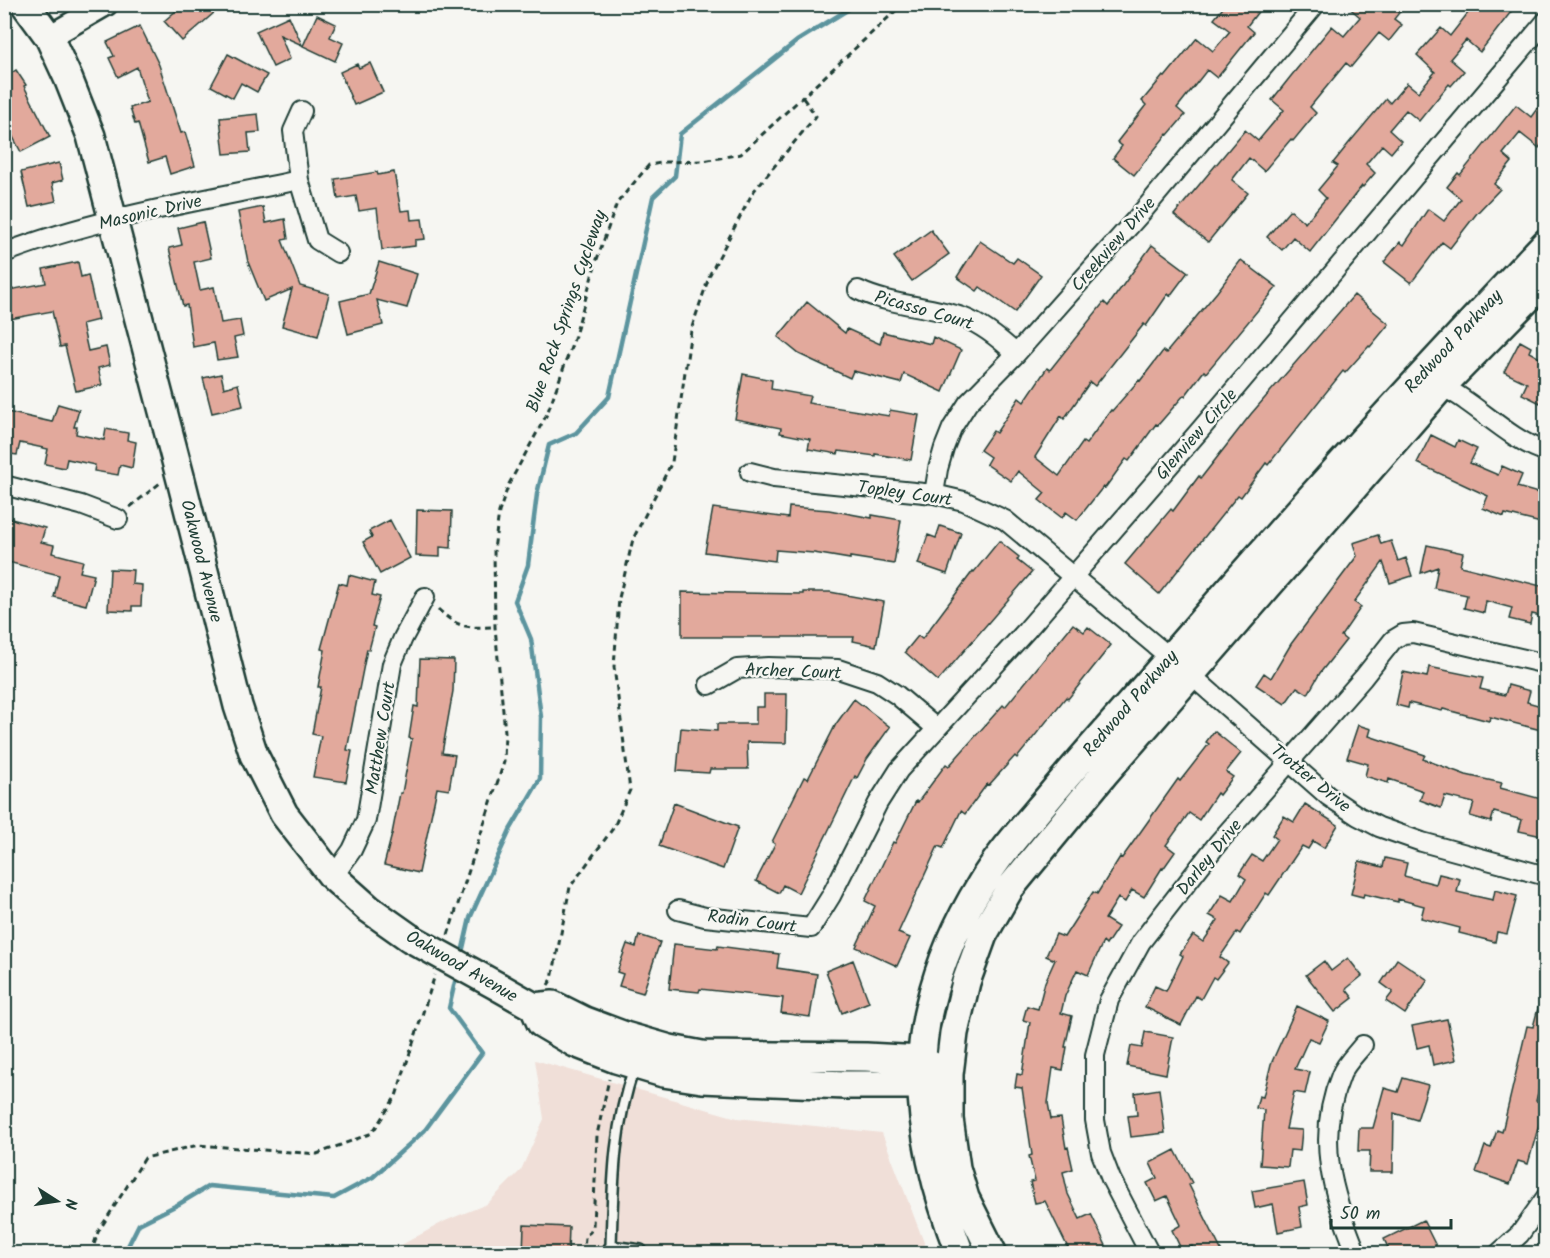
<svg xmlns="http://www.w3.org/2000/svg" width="1550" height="1258" font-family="Kalam,sans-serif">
<rect width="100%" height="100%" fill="#f6f6f2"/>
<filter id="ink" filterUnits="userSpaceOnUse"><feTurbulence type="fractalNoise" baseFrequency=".0167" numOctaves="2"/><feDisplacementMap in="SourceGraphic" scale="12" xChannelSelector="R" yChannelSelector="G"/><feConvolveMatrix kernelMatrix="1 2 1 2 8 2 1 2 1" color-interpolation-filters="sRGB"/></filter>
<g filter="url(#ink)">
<path fill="#f0dfd8" d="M535 1060 737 1118 882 1133 928 1253 385 1254 445 1221 487 1204 521 1170 544 1119Z"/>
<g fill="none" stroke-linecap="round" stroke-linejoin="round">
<path stroke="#5c949e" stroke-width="4.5" d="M461 957 470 918 510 830 540 779 541 717 531 639 515 601 528 565 537 494 549 445 576 433 609 397 653 197 675 176 680 134 797 41 857 4
M124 1254 139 1224 179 1204 209 1186 334 1198 373 1177 425 1130 482 1053 449 1008 457 973"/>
</g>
<path fill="#e2a99c" stroke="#1f3d34" stroke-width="1.5" d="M171 4H224L182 41 164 21 177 10Z
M1226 4H1264L1247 26 1254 32 1217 78 1207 70 1177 108 1185 115 1168 135 1167 134 1134 175 1113 158 1122 146 1117 142 1146 105 1142 101 1163 76 1165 77 1197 38 1213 51 1230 31 1214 19Z
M1345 4H1406L1394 19 1402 25 1389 41 1379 33 1351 67 1346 63 1310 107 1316 113 1293 141 1291 139 1264 171 1249 158 1232 180 1248 193 1208 242 1174 215 1245 130 1258 141 1284 110 1272 100 1291 76 1332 26 1344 36 1360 17Z
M1475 4H1517L1480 52 1466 40 1450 59 1464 71 1451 86 1449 84 1419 121 1406 110 1389 130 1401 141 1391 153 1382 145 1366 164 1375 173 1363 187 1362 186 1310 252 1293 237 1282 250 1267 237 1290 210 1305 223 1326 198 1318 190 1338 166 1333 163 1349 143 1386 99 1390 103 1407 83 1418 92 1435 72 1417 55 1441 28 1450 36Z
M317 15 336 24 330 37 343 43 335 61 303 46Z
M289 16 302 45 280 35 290 59 273 67 256 31Z
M140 26 159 65 181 133 185 132 195 166 170 174 165 157 149 162 138 123 135 124 130 108 148 102 137 67 118 77 109 58 114 56 107 42Z
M228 54 267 75 257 92 241 83 233 98 211 86Z
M370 63 383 92 354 105 340 72 357 64 359 68Z
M16 70 26 85 24 86 50 137 21 152 4 120V78Z
M1545 98V139L1539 148 1520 133 1503 154 1512 162 1494 184 1500 189 1477 213 1450 248 1442 242 1411 283 1384 262 1400 242 1404 245 1428 209 1444 221 1461 199 1447 187 1458 173 1460 175 1516 105 1531 117Z
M258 114 260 132 248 133 250 152 224 154 220 118Z
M59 163 63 180 52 183 56 201 29 207 21 172Z
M377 172 378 175 394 172 401 211 410 210 411 220 422 219 425 239 415 240V246L382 250 377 208 359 211 356 196 338 199 335 179Z
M263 207 266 223 285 219 288 239 282 240 300 286 329 294 318 336 282 326 292 289 264 301 248 262 238 212Z
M203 222 211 258 194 262 200 290 214 287 221 323 240 320 243 336 234 338 238 357 217 360 214 343 193 347 187 305 183 306 169 248 182 245 178 228Z
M931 230 949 254 912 281 894 257Z
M980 241 1013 263 1017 258 1041 275 1015 312 980 287 977 291 957 277Z
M1152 245 1188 272 1170 296 1168 294 1146 326 1144 324 1095 386 1090 382 1064 419 1061 416 1035 457 1059 476 1083 442 1086 444 1111 410 1112 411 1139 380 1140 381 1163 351 1166 353 1217 292 1241 260 1277 287 1206 373 1204 371 1185 396 1184 395 1158 425 1156 424 1129 461 1126 459 1105 488 1103 487 1077 520 1066 512 1062 518 1039 500 1045 493 1018 471 1011 481 986 464 990 457 980 450 993 431 996 433 1019 398 1024 402 1047 368 1050 370 1104 302 1108 306Z
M78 262 81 277 88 275 98 320 82 324 88 351 106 347 110 365 98 368 102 385 76 391 65 346 60 347 52 311 4 320V291L46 283 43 269Z
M379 262 417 274 407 308 377 300 383 325 348 334 340 301 369 294Z
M1354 295 1389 324 1370 347 1369 346 1345 373 1343 371 1268 465 1266 463 1241 497 1238 495 1159 594 1125 564 1171 509 1173 511 1199 476 1201 478 1251 414Z
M807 302 845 333 847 329 880 344 883 332 931 344 933 337 961 350 943 392 904 374 901 383 853 371 850 378 799 354 778 337Z
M1520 341 1531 347 1529 352 1545 361V392L1540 403 1522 394 1527 383 1504 372Z
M221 374 224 388 238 384 243 406 212 413 203 378Z
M743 374 772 380 771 389 810 396 808 403 889 416 890 410 919 415 911 460 875 454V456L839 451 838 454 808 449 810 439 780 433 781 428 735 419Z
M58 404 79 410 74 427H77L76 434 104 440 106 429 128 433 127 440 136 442 132 468 120 465 118 475 94 471 95 465 67 459 65 468 45 464 48 449 20 443 17 455 4 453V424L7 412 52 422Z
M1431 435 1455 447 1458 440 1477 449 1470 463 1498 475 1502 466 1522 475 1517 487 1545 495V524L1505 514 1504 517 1483 508 1488 496 1417 463Z
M789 507 829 510 872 518V515L901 520 894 564 850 557V559L814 553 776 550 775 561 705 552 713 508 788 518Z
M417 510 452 511 451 548 440 547V557L416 556Z
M4 517 45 528 41 542 54 545 52 553 83 561 80 572 94 575 86 605 54 597 59 575 4 561Z
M390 520 410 558 380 574 363 542 372 537 369 531Z
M940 526 961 533 947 574 918 564 928 535 936 538Z
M1378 535 1381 544 1391 541 1398 561 1406 558 1412 576 1390 583 1383 562 1354 602 1361 607 1341 636 1346 640 1320 673 1308 694 1297 687 1285 704 1256 685 1264 673 1271 678 1291 644 1357 556 1353 543Z
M999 541 1019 557 1017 560 1032 572 938 681 905 652 918 636 922 639 973 571 974 572Z
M1427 545 1463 553 1460 566 1545 587V617L1532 614 1530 624 1509 619 1512 608 1486 601 1484 613 1464 608 1467 595 1434 588 1438 567 1421 573Z
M110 569 133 570 132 584 142 585 141 606H132V611L108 610Z
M349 575 375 582 372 595 380 597 372 626 375 627 369 650 367 649 347 750 352 751 346 782 313 777 321 736 312 734 321 687H318L325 650 321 649 339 583 347 585Z
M682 592 803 594V592H830L884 602 876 646 853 641 854 637H682Z
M1073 624 1084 632 1088 627 1111 645 1068 699 1066 697 1017 758 1015 756 989 785 987 784 965 814 961 811 943 848 938 846 898 933 910 938 897 966 856 947 875 906 865 901 893 842 895 843 916 801 918 802 946 764 949 766 1003 705 1005 707Z
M420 659 454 660 453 691 442 753 455 755 449 790 437 788 419 873 384 865 392 834 400 793H402L412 739 409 738 414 706 418 707Z
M1429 667 1483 678 1480 689 1505 695 1508 685 1530 691 1527 702 1545 707 1541 730 1490 717 1489 721 1443 709 1442 711 1409 703 1408 708 1396 705 1403 672 1427 677Z
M764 694H787L786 743 747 742 748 769H710L709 773 677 771 681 728 717 731V724H756V707H764Z
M854 699 890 727 867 759 857 778 855 776 798 893 783 885 779 893 756 881 775 844 772 842 804 777 808 779 836 724Z
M1358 725 1371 729 1369 736 1425 755 1423 759 1466 775 1502 783 1500 788 1545 800V823L1542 836 1519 831 1522 820 1494 812 1491 822 1470 816 1474 803 1445 796 1441 808 1420 800 1423 791 1389 779 1388 783 1365 776 1368 764 1347 758Z
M1214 731 1241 753 1226 772 1233 777 1219 795 1217 793 1199 820 1189 813 1166 845 1175 852 1163 869 1162 868 1144 897 1132 890 1125 902 1118 898 1105 919 1118 927 1106 945 1103 942 1088 975 1077 970 1065 996 1061 1013 1072 1016 1065 1047H1067L1063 1070 1053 1068 1048 1103 1051 1119 1061 1118 1066 1148 1068 1147 1073 1169 1063 1172 1068 1194 1080 1219 1091 1214 1110 1254H1071L1045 1201 1035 1203 1030 1182 1035 1181 1029 1156 1032 1155 1022 1088 1015 1087 1017 1074 1022 1075 1030 1022 1023 1020 1027 1006 1038 1009 1045 982 1055 960 1046 956 1056 934 1064 937 1093 892 1097 894 1120 857 1122 858 1178 779 1180 781 1209 744 1206 742Z
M674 803 738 827 723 869 659 846Z
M1305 804 1338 825 1324 848 1313 841 1308 849 1302 846 1269 895 1266 893 1240 934 1237 932 1220 957 1228 963 1216 979 1213 977 1201 999 1196 996 1181 1025 1145 1007 1155 986 1166 991 1183 956 1180 954 1193 935 1203 942 1218 920 1209 915 1222 895 1233 901 1246 879 1239 874 1252 855 1262 861 1277 839 1272 835 1284 816 1294 822Z
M1385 858 1407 863 1404 876 1436 884 1439 874 1460 879 1457 892 1493 900 1495 890 1517 896 1507 934 1497 932 1495 942 1459 933 1460 928 1421 918 1424 906 1398 899V902L1364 894 1363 897 1351 894 1359 861 1383 867Z
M639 935 660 942 643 993 619 986 623 974 617 972 627 944 636 947Z
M674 944 717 949 718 946 779 954 777 968 817 974 810 1017 781 1013 783 998 700 989 699 992 669 989Z
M1348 958 1362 976 1346 989 1353 998 1335 1012 1306 975 1324 961 1331 971Z
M1397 959 1428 980 1405 1014 1386 1001 1393 992 1381 983Z
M853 960 869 1002 842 1013 826 971Z
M1541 997 1545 998V1069L1544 1068 1536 1101 1545 1103 1528 1164 1518 1161 1510 1184 1476 1172 1485 1146 1491 1148 1497 1130 1502 1132 1527 1026 1533 1027Z
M1297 1006 1329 1021 1319 1042 1309 1038 1295 1069 1310 1072 1305 1094 1294 1092 1286 1129 1302 1130 1300 1151 1290 1150 1288 1167 1260 1165 1264 1110 1256 1108 1259 1096 1263 1097 1271 1064Z
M1447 1019 1456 1060 1433 1065 1429 1045 1417 1048 1412 1026Z
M1145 1032 1173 1037 1166 1074 1127 1066 1131 1046 1142 1048Z
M1403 1078 1428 1085 1417 1120 1394 1113 1393 1172H1369L1370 1151H1358L1359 1128H1373L1384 1088 1398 1092Z
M1159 1089 1165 1133 1131 1137 1128 1116 1137 1115 1135 1093Z
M1175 1150 1192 1183 1189 1185 1223 1254H1195L1192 1246 1182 1251 1172 1230 1181 1225 1167 1196 1156 1201 1147 1183 1157 1178 1150 1163Z
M1304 1182 1308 1205 1299 1207 1302 1227 1278 1232 1273 1204 1255 1208 1252 1191Z
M1423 1220 1440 1254H1391L1384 1239Z
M524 1225 569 1227 568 1254H523Z"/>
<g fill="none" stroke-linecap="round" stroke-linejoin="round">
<defs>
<path id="service" d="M611 1246C613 1184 613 1128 634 1068
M603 1254 611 1246 641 1250 644 1254"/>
<path id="minor" d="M302 111 293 131 299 180 317 240 338 253
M4 253C99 217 200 201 299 180
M858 290C891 306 928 305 962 317 983 325 1000 339 1016 354
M1434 381C1444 388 1456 393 1466 401 1492 419 1515 441 1546 452
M750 472 774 478 934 494 964 501 1005 520 1191 675 1328 796 1358 816 1379 827 1422 842 1546 876
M4 485 81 505 118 519
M934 494 938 469 944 448 952 428 968 403 1016 354 1143 211 1316 4
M709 685 737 669 768 667 838 669 877 682 897 695 936 728
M333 877 352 850 366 820 392 664 403 638 425 597
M678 910 705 917 811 928 831 896 878 803 899 770 1026 631 1201 429 1546 21
M1150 1254 1111 1179 1101 1153 1095 1120V1055L1109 1000 1141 942 1218 843 1363 678 1393 640 1403 634 1413 633 1546 664
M1357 1254C1332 1194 1315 1138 1341 1075 1345 1064 1356 1054 1363 1045
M1498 1254 1520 1234 1546 1197"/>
<path id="tertiary" d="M49 37 106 4"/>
<path id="secondary" d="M25 4 49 37 68 78 91 136 181 480 238 706 254 755 284 814 333 877 369 909 410 938
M499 987 534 1007 553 1005 585 1021 625 1036 670 1049 702 1055 866 1057 921 1060 937 1068
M534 1007 541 1023 575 1043 616 1059 663 1073 702 1079 845 1085H922L938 1079
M960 1254C929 1175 909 1087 930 1004 940 962 959 920 981 884 1000 852 1031 819 1054 791 1092 746 1131 703 1169 659 1291 517 1417 379 1546 243
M993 1254 965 1198 956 1168 949 1119V1074L954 1033 966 982 983 935 1010 888 1104 774 1442 386 1546 280"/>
</defs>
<use href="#service" stroke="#1f3d34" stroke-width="14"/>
<use href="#minor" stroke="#1f3d34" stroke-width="22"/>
<use href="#tertiary" stroke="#1f3d34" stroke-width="27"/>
<use href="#secondary" stroke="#1f3d34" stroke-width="32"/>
<path stroke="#1f3d34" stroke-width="3" stroke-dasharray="6 4.5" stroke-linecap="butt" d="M130 507 160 483
M438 609C458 628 466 628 494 627
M448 935 504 762 505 732 495 627 494 550 499 512 509 484 547 414 574 339 596 262 617 203 649 165 666 162 703 161 741 154 903 4
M548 985 552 979 570 887 614 827 630 790 614 667 619 598 633 539 672 462 691 330 710 274 753 192 816 116 803 98
M91 1254 98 1232 145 1158 198 1145 317 1154 372 1133 396 1096 435 975
M584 1254 585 1236 590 1232 593 1226 597 1135 609 1079"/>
<use href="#service" stroke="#f6f6f2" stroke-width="9"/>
<use href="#minor" stroke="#f6f6f2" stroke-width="18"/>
<use href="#tertiary" stroke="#f6f6f2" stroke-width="22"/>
<use href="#secondary" stroke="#f6f6f2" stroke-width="27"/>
<defs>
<path id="secondary-bridge" d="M410 938 499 987"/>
</defs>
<use href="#secondary-bridge" stroke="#1f3d34" stroke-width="32" stroke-linecap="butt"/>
<use href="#secondary-bridge" stroke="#f6f6f2" stroke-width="27"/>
</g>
</g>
<g text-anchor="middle" stroke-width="5" stroke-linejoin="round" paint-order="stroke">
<g font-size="18" fill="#1f3d34" stroke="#f6f6f2">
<text transform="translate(150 212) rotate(-13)" y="6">Masonic Drive</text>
<text transform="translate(1113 244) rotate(-49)" y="6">Creekview Drive</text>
<text transform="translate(924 310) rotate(16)" y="6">Picasso Court</text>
<text transform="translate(566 311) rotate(-71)" y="6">Blue Rock Springs Cycleway</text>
<text transform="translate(1453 341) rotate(-47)" y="6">Redwood Parkway</text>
<text transform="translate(1196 434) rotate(-49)" y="6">Glenview Circle</text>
<text transform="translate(905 493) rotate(8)" y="6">Topley Court</text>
<text transform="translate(202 561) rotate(76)" y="6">Oakwood Avenue</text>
<text transform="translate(793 671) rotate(2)" y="6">Archer Court</text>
<text transform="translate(1130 703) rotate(-49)" y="6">Redwood Parkway</text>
<text transform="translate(380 738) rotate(-81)" y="6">Matthew Court</text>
<text transform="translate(1311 778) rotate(39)" y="6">Trotter Drive</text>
<text transform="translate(1209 857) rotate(-51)" y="6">Darley Drive</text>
<text transform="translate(752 921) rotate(7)" y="6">Rodin Court</text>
<text transform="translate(462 966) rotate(30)" y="6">Oakwood Avenue</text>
</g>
</g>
<rect width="1550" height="1258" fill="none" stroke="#f6f6f2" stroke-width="24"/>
<rect x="12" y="12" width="1526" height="1234" fill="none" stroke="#1f3d34" stroke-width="2" filter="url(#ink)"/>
<g transform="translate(57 1201) rotate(102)" stroke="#f6f6f2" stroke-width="4.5" paint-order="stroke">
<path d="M0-4.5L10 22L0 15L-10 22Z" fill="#1f3d34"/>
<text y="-9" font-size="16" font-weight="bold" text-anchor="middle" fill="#1f3d34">N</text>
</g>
<path d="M1331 1219v9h120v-9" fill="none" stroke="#1f3d34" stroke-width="3"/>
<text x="1340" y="1219" font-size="18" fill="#1f3d34" stroke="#f6f6f2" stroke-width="4.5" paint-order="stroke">50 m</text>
</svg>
